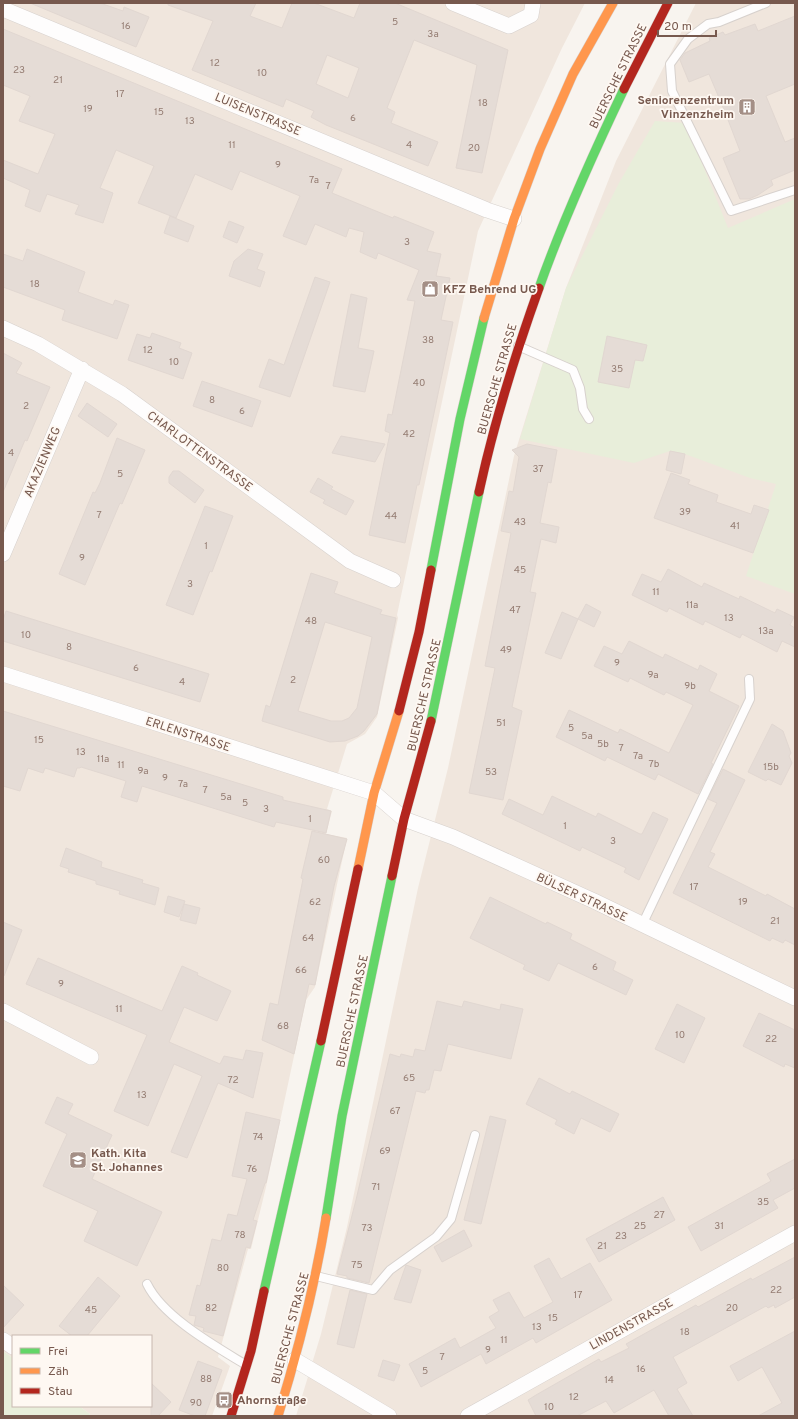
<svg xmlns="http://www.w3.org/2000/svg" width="798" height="1419" font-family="Overpass,sans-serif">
<rect width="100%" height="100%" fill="#f8f4ef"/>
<path fill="#f0e6dd" d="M3 3H585L562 48 478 231 397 615 398 618 377 717 365 734 347 744 327 809 332 811 326 834 347 838 315 987 306 1000 266 1187 251 1249H248L218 1357 230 1366 212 1416H89L90 1414 79 1406H151V1336H13V1358L3 1351Z
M696 3H795V1416H296L321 1334 347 1227 418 888 448 768 514 456 566 288 616 161Z"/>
<path fill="#e8eeda" d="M655 121 686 123 728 228 795 199V594L746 576 776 484 750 478 685 454 670 451 634 463 520 439 566 288 619 183Z
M3 1351 13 1358V1406H79L90 1414 89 1416H3Z"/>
<path fill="#e5dcd6" stroke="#e1d7d1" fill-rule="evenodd" d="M30 3H100L123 11 124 7 149 17 136 47Z
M168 3H256L250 16 282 28 292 3H314L354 18 360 3H395L508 50 482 173 456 168 477 65 414 40 387 108 395 112 391 123 438 142 428 166 326 125 311 117 314 111 286 99 283 107 192 70 213 21 168 5ZM327 55 359 68 348 98 316 84Z
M795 16V84L766 96 785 142 795 138V170L771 180 773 185 758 195 749 199H740L723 158 740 151 725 112 709 74 689 82 680 60 685 53 710 41 709 38 723 32 725 35 755 24 758 31Z
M3 29 342 169 332 193 393 218 394 216 434 232 427 251 441 254 436 276 450 278 441 320 453 322 419 485H417L405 543 369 535 390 433 385 431 388 414 392 415 415 301 407 300 419 270 378 253 376 259 360 252 364 232 349 228 346 237 315 224 306 245 283 236 300 196 240 171 232 190 195 174 176 218 138 203 154 166 116 150 100 188 113 193 103 223 75 214 79 205 47 194 40 212 25 206 30 190 3 178V160L38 174 55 134 19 121 30 96 3 85Z
M170 216 194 226 188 242 164 233Z
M229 221 244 227 237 243 223 237Z
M27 249 85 272 78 292 113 305 115 300 129 305 117 339 62 320 65 310 3 287V254L23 261Z
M248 249 263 254 257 269 265 272 260 287 229 276 234 261Z
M315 277 330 282 290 397 259 387 269 359 284 365Z
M351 294 367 298 358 348 374 351 365 392 333 386Z
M152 333 181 343 179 348 192 353 183 379 128 360 137 334 150 338Z
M607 336 647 345 643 361 635 360 629 388 598 382Z
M3 353 22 363 16 373 50 387 27 441 25 440 3 492Z
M202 381 261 401 252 427 193 406Z
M87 403 117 424 108 437 78 416Z
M341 436 385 444 375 462 332 453Z
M117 438 145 450 122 504 120 503 85 585 59 574 93 492 95 493 100 483Z
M527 444 557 450 551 483 548 482 540 523 559 527 556 543 541 539 530 592 536 593 512 707 522 711 503 800 469 793 495 668 485 666 511 533 501 531 509 491 513 492 519 457 512 450Z
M670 451 685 454 681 474 666 470Z
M173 471H179L204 490 195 503 169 483V477Z
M671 473 690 480 688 484 718 495 716 502 751 514 754 505 769 510 753 553 654 518Z
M318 478 333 487 331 489 354 501 346 515 323 503 325 500 310 492Z
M205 506 233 516 212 572 210 571 193 615 166 605Z
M668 569 702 587 704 583 739 599 740 596 775 613 777 609 794 617 790 625 795 628V647L782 641 777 652 742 634 740 638 705 621 703 625 669 608 667 612 632 595 642 574 661 582Z
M311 573 338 582 334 593 382 610 380 614 396 618 377 714 364 731 358 736 345 741 330 742 262 721 266 705 270 707ZM325 622 372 637 357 708 349 718 342 721H331L298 711Z
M586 604 601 612 594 627 578 619Z
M6 611 209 674 200 702 3 641V620Z
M562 612 578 619 561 659 545 653Z
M629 641 663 658 665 654 698 670 700 665 717 674 709 691 739 706 711 763 713 764 698 794 658 774 655 780 607 757 605 761 556 737 569 710 618 733 620 729 669 753 693 705 666 692 664 695 630 678 628 682 594 666 604 646 622 654Z
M3 711 283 797V800L331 811 326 833 276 822 274 827 142 786 137 802 121 797 126 781 81 767 80 768H77L74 777 45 768 43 773 28 768 20 791 3 786Z
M772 724 783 731 791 753 789 756 792 763 781 785 768 779 766 781 748 772Z
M723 769 745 780 710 852 715 854 708 867 766 896 767 894 795 909V945L785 940 783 943 772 938 770 941 673 893 717 803 708 799Z
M552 796 596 817 598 813 640 834H642L653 812 668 819 639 880 624 872 626 868 582 847 580 851 502 814 509 799 543 815Z
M312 831 347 839 334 886 315 985 309 984 294 1054 262 1040 270 1003 278 1005 303 879 301 878Z
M66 848 102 862 101 867 143 880 142 883 159 888 155 905 119 894 120 891 96 884V881L68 872 69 869 60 866Z
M168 896 185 901 179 917 164 912Z
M490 897 546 924 547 922 572 934 570 939 616 962 613 970 633 980 626 995 558 963 549 981 523 969 525 965 470 938Z
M184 904 200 908 196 924 180 920Z
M3 922 22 930 4 976H3Z
M38 958 162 1011 182 966 198 973 197 975 231 991 217 1021 184 1007 169 1042 220 1064 224 1056 243 1060 246 1050 263 1053 253 1098 218 1083 187 1158 171 1152 202 1076 174 1064 148 1126 114 1111 147 1035 26 984Z
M437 1001 462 1007 464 1001 500 1010 501 1004 523 1009 511 1059 448 1044 441 1071 434 1070 429 1090H426L425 1093 416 1091 369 1283 347 1278V1276L337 1274 356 1200 390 1054 400 1057 401 1054 413 1057 415 1049 425 1051Z
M677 1004 705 1018 684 1063 655 1049Z
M759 1013 795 1030V1068L785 1064 784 1067 743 1046Z
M539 1078 570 1094 572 1091 619 1114 610 1132 581 1118 574 1134 555 1124 557 1120 526 1104Z
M57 1097 73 1104 68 1114 112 1135 92 1179 162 1212 137 1266 84 1241 98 1211 43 1186 67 1134 45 1123Z
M246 1112 280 1120 266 1183H265L253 1220 257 1221 250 1248 246 1247 223 1336 203 1331 204 1328 194 1325 196 1316 189 1315 197 1285 200 1286 212 1239 221 1241 228 1214 237 1216 247 1179 232 1176Z
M490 1116 506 1120 481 1224 464 1220Z
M795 1159V1188L773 1200 778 1208 701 1251 688 1227 771 1181 767 1174Z
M663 1197 675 1220 599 1262 586 1239Z
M464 1230 472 1246 442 1262 434 1247Z
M795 1257V1297L775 1308 774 1305 768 1308 766 1306 673 1357 687 1383 677 1389 693 1416H669L654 1390 614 1413 606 1401 577 1416H536L528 1400 536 1395 599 1359 601 1362 629 1348 626 1344 696 1305 698 1307 751 1278 752 1280Z
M549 1258 561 1279 590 1263 612 1300 536 1343 533 1338 486 1364 481 1354 421 1387 409 1364 455 1338 460 1348 496 1328 489 1317 499 1311 493 1300 509 1292 524 1318 553 1302 534 1266Z
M406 1265 421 1270 411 1303 394 1299Z
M98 1277 120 1296 87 1336H72L59 1326Z
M3 1285 24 1305 3 1328Z
M350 1290 367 1294 354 1348 337 1344Z
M795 1331V1416H758L782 1403 762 1367 738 1381 730 1366Z
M383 1360 400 1365 394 1381 378 1376Z
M198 1361 222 1370 205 1416H195L179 1410Z
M151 1383 171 1402 158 1416H151Z"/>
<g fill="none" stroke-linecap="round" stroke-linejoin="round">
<defs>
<path id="lane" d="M766 3 719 22 708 24 688 39 670 64 672 91 731 211 795 190
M518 346 573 370 580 388 583 409 589 419
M642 925 750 699 749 679
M316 1276 373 1290 390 1270 436 1237 451 1219 475 1135
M147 1284C163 1317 215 1346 246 1365"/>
<path id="street" d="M453 3 509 26 531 15 533 3
M3 9 487 210 514 219
M3 328 38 344 122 394 350 561 393 580
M3 554 82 369
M3 674 374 793 404 819 453 837 594 901 795 998
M3 1011 91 1057
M3 1340 13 1347
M295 1360 389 1416
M468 1416 795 1233"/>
<path id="fast" d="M539 288C563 220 593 154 624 89
M431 570 460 419 484 318
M431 721 479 492
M326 1218 342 1116 392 876
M264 1291 321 1041"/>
<path id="slow" d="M484 318 514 219 540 149 573 74 613 3
M358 869 374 793 399 711
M278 1416C298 1351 315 1285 326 1218"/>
<path id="jam" d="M624 89 668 3
M479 492C494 423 515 355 539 288
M399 711 419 632 431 570
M392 876 404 819 431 721
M321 1041 358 869
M231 1416 251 1351 264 1291"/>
</defs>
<use href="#lane" stroke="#d7d1cd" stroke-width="10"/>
<use href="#street" stroke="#d7d1cd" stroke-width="16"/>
<use href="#fast" stroke="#d8cfcb" stroke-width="10"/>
<use href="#slow" stroke="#d8cfcb" stroke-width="10"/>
<use href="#jam" stroke="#d8cfcb" stroke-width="10"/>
<use href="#lane" stroke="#fefdfd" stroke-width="8"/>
<use href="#street" stroke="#fefdfd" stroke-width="15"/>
<use href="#fast" stroke="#63d668" stroke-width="9"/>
<use href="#slow" stroke="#ff974d" stroke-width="9"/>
<use href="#jam" stroke="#b3261e" stroke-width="9"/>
</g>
<defs>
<symbol id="building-square" viewBox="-11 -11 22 22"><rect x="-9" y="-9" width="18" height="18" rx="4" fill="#a48f86" stroke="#fef8f2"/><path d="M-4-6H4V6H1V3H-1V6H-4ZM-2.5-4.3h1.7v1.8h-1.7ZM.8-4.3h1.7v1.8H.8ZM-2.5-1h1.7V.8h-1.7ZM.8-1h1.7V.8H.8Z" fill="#fff"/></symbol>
<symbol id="shop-square" viewBox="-11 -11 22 22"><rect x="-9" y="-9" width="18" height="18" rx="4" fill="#a48f86" stroke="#fef8f2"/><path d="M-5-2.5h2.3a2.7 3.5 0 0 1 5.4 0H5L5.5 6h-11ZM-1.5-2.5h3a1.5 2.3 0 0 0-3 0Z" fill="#fff"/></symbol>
<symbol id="school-square" viewBox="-11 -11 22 22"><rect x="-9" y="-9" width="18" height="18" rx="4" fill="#a48f86" stroke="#fef8f2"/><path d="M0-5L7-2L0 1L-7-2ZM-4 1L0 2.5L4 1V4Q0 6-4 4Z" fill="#fff"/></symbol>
<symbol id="bus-square" viewBox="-11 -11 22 22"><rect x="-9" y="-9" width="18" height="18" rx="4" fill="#a48f86" stroke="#fef8f2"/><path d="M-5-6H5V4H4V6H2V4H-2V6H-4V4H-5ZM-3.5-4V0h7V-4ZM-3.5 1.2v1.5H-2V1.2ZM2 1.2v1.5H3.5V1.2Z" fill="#fff"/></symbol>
</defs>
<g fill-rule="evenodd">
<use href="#building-square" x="737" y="97" width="20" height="20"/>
<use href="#shop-square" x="420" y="279" width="20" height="20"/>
<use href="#school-square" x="68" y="1150" width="20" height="20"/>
<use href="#bus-square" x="214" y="1390" width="20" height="20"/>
</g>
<g text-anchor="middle" stroke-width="3.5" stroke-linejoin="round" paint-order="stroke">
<g font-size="10" fill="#947c72">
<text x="395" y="25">5</text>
<text x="126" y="29">16</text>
<text x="433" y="37">3a</text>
<text x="215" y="66">12</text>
<text x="19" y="73">23</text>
<text x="262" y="76">10</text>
<text x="58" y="83">21</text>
<text x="120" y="97">17</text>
<text x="483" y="106">18</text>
<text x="88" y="112">19</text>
<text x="159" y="115">15</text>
<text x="353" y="121">6</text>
<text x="190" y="124">13</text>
<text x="232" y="148">11</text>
<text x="409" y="148">4</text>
<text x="474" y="151">20</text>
<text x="278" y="168">9</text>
<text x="314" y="183">7a</text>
<text x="328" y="189">7</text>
<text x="407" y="245">3</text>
<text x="35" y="287">18</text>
<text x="428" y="343">38</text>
<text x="148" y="353">12</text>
<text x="174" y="365">10</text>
<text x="617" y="372">35</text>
<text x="419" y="386">40</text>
<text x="212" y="403">8</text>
<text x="26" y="409">2</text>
<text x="242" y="414">6</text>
<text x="409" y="437">42</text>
<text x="11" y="456">4</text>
<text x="538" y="472">37</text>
<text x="120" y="477">5</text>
<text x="685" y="515">39</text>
<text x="99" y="518">7</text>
<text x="391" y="519">44</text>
<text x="520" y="525">43</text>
<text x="735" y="529">41</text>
<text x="206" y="549">1</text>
<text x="82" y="561">9</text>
<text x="520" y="573">45</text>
<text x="190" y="587">3</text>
<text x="656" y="595">11</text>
<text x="692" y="608">11a</text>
<text x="515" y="613">47</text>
<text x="729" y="621">13</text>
<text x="311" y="624">48</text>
<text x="766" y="634">13a</text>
<text x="26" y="638">10</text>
<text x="69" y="650">8</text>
<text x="506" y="653">49</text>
<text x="617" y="666">9</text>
<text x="136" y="671">6</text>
<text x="653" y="678">9a</text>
<text x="293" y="683">2</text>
<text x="182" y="685">4</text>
<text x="690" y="689">9b</text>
<text x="501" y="726">51</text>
<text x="571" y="731">5</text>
<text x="587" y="739">5a</text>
<text x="39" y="743">15</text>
<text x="603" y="747">5b</text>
<text x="621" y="751">7</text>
<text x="81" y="755">13</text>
<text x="638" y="759">7a</text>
<text x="103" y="762">11a</text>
<text x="654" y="767">7b</text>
<text x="121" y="768">11</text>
<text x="771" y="770">15b</text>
<text x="143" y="774">9a</text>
<text x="491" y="775">53</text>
<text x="165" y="781">9</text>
<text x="183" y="787">7a</text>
<text x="205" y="793">7</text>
<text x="226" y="800">5a</text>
<text x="245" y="806">5</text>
<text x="266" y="812">3</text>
<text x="310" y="822">1</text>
<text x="565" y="829">1</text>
<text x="613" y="844">3</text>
<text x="324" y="863">60</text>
<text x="694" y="890">17</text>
<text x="315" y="905">62</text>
<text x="743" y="905">19</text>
<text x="775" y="924">21</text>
<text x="308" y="941">64</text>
<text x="595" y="970">6</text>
<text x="301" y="973">66</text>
<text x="61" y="987">9</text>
<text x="119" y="1012">11</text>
<text x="283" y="1029">68</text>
<text x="680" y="1038">10</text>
<text x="771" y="1042">22</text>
<text x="409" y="1081">65</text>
<text x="233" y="1083">72</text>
<text x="142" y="1098">13</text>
<text x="395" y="1114">67</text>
<text x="258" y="1140">74</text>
<text x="385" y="1154">69</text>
<text x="252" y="1172">76</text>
<text x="376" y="1190">71</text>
<text x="763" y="1205">35</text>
<text x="659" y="1218">27</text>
<text x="640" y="1229">25</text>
<text x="719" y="1229">31</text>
<text x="367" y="1231">73</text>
<text x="240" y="1238">78</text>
<text x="621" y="1239">23</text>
<text x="602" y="1249">21</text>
<text x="357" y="1268">75</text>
<text x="223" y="1271">80</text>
<text x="776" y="1293">22</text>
<text x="578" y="1298">17</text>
<text x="211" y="1311">82</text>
<text x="732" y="1311">20</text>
<text x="91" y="1313">45</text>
<text x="553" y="1321">15</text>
<text x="537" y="1330">13</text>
<text x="685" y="1335">18</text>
<text x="504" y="1343">11</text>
<text x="488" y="1353">9</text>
<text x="442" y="1360">7</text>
<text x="641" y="1372">16</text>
<text x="425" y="1374">5</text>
<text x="206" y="1382">88</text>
<text x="609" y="1383">14</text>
<text x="574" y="1400">12</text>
<text x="196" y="1406">90</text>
<text x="549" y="1410">10</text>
</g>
<g font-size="12" fill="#77594e" stroke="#fef8f2">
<text transform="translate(618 76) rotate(-64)" y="4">BUERSCHE STRASSE</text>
<text transform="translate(258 114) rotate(23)" y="4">LUISENSTRASSE</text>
<text transform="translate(497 379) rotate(-74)" y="4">BUERSCHE STRASSE</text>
<text transform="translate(200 451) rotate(36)" y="4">CHARLOTTENSTRASSE</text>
<text transform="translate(42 462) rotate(-67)" y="4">AKAZIENWEG</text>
<text transform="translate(424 695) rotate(-77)" y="4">BUERSCHE STRASSE</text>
<text transform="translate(188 734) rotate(18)" y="4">ERLENSTRASSE</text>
<text transform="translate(582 897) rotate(25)" y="4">BÜLSER STRASSE</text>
<text transform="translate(352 1011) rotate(-78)" y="4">BUERSCHE STRASSE</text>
<text transform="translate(631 1324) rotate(-29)" y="4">LINDENSTRASSE</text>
<text transform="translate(290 1328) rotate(-75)" y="4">BUERSCHE STRASSE</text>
</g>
<g font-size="12" font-weight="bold" fill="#77594e" stroke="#fef8f2" text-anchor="start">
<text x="734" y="104" text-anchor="end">Seniorenzentrum<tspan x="734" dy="14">Vinzenzheim</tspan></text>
<text x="443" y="293">KFZ Behrend UG</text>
<text x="91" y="1157">Kath. Kita<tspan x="91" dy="14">St. Johannes</tspan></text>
<text x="237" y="1404">Ahornstraße</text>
</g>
</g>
<rect width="798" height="1419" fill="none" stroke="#77594e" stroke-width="8"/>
<rect x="12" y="1335" width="140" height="72" fill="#fef8f2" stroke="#c8b8b0"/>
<rect x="20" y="1348" width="20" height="6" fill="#63d668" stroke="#c8b8b0"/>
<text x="48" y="1355" font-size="12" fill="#77594e">Frei</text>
<rect x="20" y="1368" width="20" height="6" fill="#ff974d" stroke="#c8b8b0"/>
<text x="48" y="1375" font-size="12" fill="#77594e">Zäh</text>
<rect x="20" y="1388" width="20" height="6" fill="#b3261e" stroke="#c8b8b0"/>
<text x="48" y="1395" font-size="12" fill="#77594e">Stau</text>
<path d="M658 30v6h58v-6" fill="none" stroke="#77594e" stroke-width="2"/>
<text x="664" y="30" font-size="12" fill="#77594e" stroke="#fef8f2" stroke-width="3" paint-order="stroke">20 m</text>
</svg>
